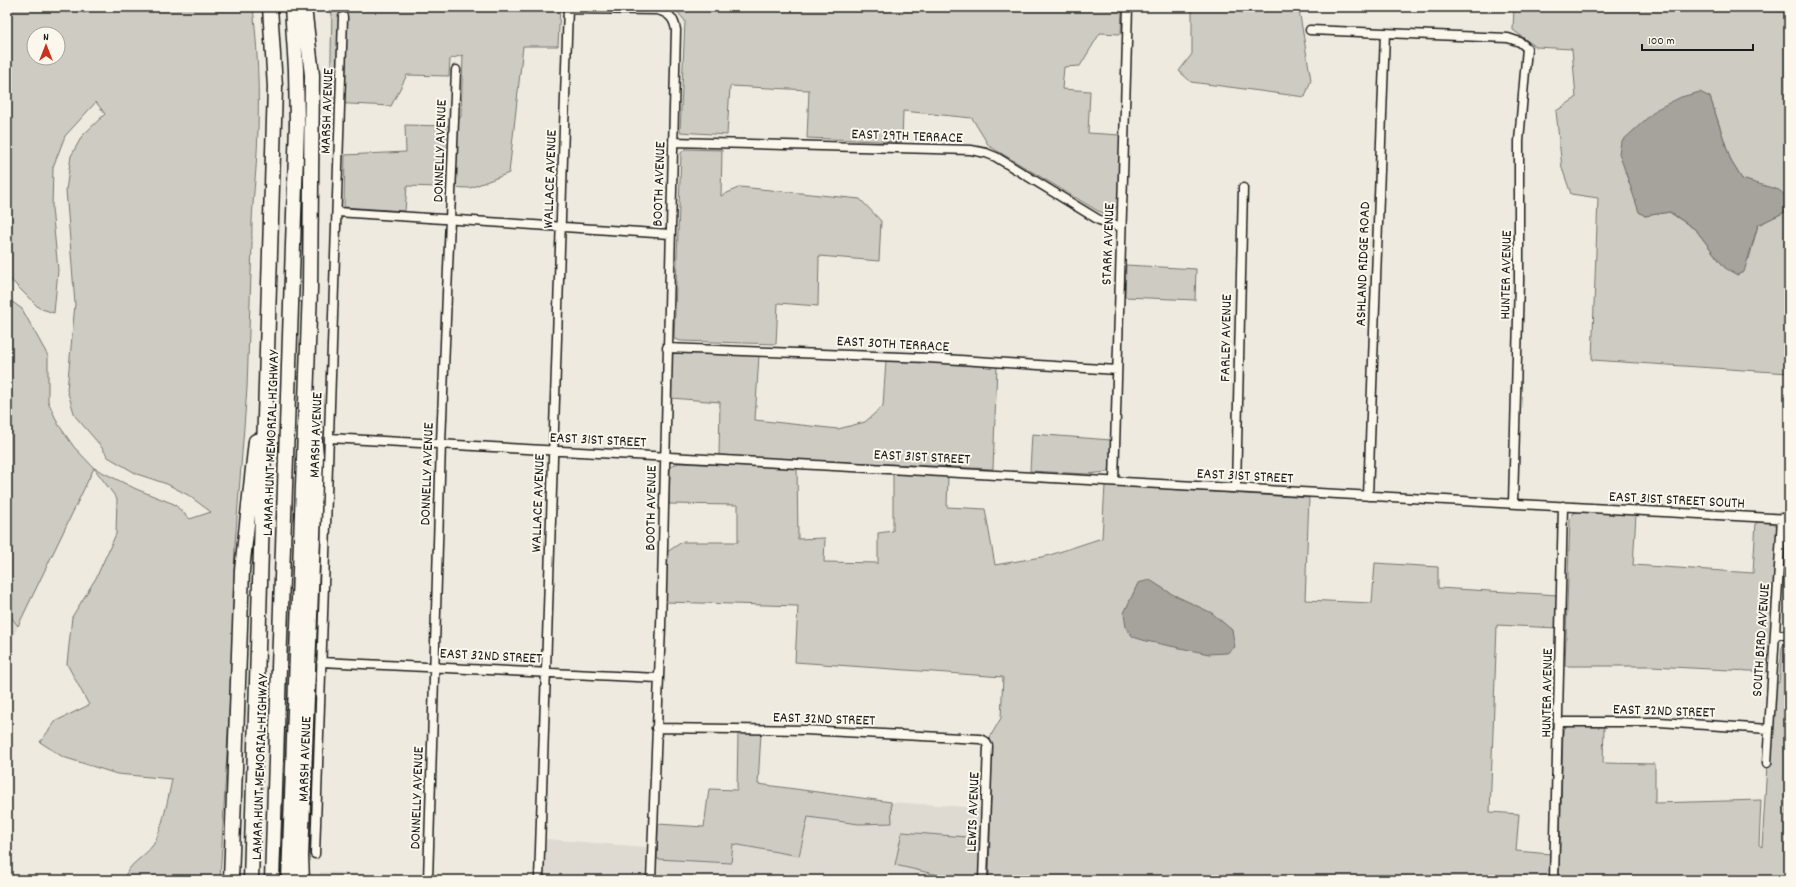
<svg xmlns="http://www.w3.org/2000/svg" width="1796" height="887" font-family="Dekko,sans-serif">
<rect width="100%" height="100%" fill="#eeeadf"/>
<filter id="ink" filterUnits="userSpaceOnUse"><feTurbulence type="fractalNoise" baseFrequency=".025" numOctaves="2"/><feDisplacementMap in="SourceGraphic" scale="8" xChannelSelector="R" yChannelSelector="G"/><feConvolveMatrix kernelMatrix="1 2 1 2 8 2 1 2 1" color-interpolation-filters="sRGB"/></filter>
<g filter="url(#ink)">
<path fill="#dedad1" d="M7 612 18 626 7 649Z
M891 802 981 808 980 838 902 832 895 865 960 880H656L657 859 731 863 732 844 799 856 808 817 859 824 892 823Z
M546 839 646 847 645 880H543Z
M320 872 534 880H320Z"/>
<path fill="#ceccc2" stroke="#75746f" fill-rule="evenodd" d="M7 7H253C259 61 260 114 256 168 254 194 251 218 252 244L247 388 235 544 231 678 220 880H124C127 864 144 858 153 845 162 831 169 795 172 779L117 774 63 757 40 742 56 721 89 705 67 664 72 617 96 578 116 534 117 499 94 468 18 626 7 612V298L22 309 48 356V401L58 424 74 447 94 468 136 489 174 504 190 519 211 512 188 495 167 484 137 474 108 457 100 445 75 416 67 390 75 304 66 190 71 156 82 136 105 114 96 102 65 136 53 167 52 208 58 270 54 313 39 308 7 276ZM34 34H58V58H34Z
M332 7H560L558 46H523L509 173 470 188 407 186 405 211 344 207 345 155 406 152 405 125 447 126 461 117 463 55 450 59 449 76 407 75 391 106 330 103Z
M669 7H1122L1121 34 1100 33 1080 66 1064 67 1062 89 1090 91 1088 133 1120 135 1119 203 1115 209 1110 215 1098 211 989 146 972 118 903 111 902 142 807 138 809 90 730 86 727 135 680 132 685 21 676 10Z
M1192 7H1300L1299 10 1311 80 1305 97 1191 82 1179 71 1192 54Z
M1514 7H1746V11L1789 12V373L1592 360 1598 198 1571 194 1562 168 1556 111 1576 98 1572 49 1536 47 1513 30ZM1710 97 1731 161 1742 179 1759 185 1787 211 1758 225 1749 259 1725 268 1696 230 1669 212 1645 216 1639 212 1636 199 1625 172Z
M685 149 722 150 721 196 740 187 860 199 881 221 879 261 819 256 818 306 778 303 776 344 681 341 674 339 681 153Z
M1126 265 1196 269 1195 300 1125 297Z
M677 351 759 355 755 420 838 429 865 422 883 406 886 360 997 366 993 469 719 456 720 402 671 398 672 354Z
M1032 434 1111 440 1110 468 1107 472 1088 474 1030 471Z
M679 463 797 468 798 539 825 538 824 562 878 563V533L893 531V473L948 475 947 507 985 509 995 565 1047 556 1102 538 1105 485 1309 498 1305 600 1372 603 1375 563 1438 567V588L1559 595 1557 628 1497 625 1490 812 1519 814 1516 851 1551 854 1550 880H989L992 748 990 737 1001 718 1003 677 795 662 798 606 666 602 667 552 682 542H738V505L669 504 670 469 673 465Z
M1581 511 1636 514 1633 565 1753 573 1756 522 1774 523 1777 527 1769 672 1652 666H1565L1570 518 1574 513Z
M1789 642V880H1559L1563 732 1565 728 1570 726 1604 727 1603 763 1655 764V803L1761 800 1759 845 1762 847 1772 682 1779 683 1782 647 1785 643Z
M738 733H761L758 784 891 802 892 823 859 824 808 817 799 856 733 844 731 863 657 859 658 824 704 827 709 789 737 790Z
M902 832 980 838 979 880H960L895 865Z"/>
<path fill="#a6a39d" stroke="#6f6d69" d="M1700 92 1710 97 1731 161 1742 179 1779 190 1787 197V211L1758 225 1744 272 1737 275 1725 268 1696 230 1670 212 1645 216 1639 212 1619 153 1621 142 1657 109 1681 97Z
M1150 580 1172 594 1212 613 1232 630 1235 647 1227 653 1209 654 1146 641 1133 637 1126 628 1124 613 1138 583Z"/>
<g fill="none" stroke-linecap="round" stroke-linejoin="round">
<defs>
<path id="minor" d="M568 9 657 10C669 13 674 18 676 30L661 626 651 880
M1310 30 1508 38 1520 42 1527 48 1519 141V282L1513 503
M673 142 971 150 986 153 996 157 1099 220 1121 227
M337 212 670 234
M667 348 928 358 1117 370
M329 438 1789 519
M1114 481 1128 7
M1236 488 1243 188
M1368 496 1385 33
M1775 634 1789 635
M321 662 658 678
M1559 722H1659L1769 729
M656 728 805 730 980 739 985 741 988 746 983 880
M1767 763 1782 518
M315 854 343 17
M428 880 441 443 456 70
M539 880 568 7
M1554 880 1563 506"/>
<path id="motorway" d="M231 880 242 570 256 441
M251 880 275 87 270 7
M272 880 297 124 296 69 292 7
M289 880 310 289 312 75 304 7
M302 880 301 857 316 456 313 421"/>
</defs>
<use href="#minor" stroke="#1c1c1c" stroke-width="11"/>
<use href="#motorway" stroke="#1c1c1c" stroke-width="17"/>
<use href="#minor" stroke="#fbf7ec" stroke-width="8"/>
<use href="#motorway" stroke="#fbf7ec" stroke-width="14"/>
<path stroke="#1c1c1c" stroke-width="2" d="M73 7 85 12"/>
</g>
</g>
<g text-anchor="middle" stroke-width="4" stroke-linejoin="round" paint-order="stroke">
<g font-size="15" fill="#1c1c1c" stroke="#fbf7ec">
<text transform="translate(326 111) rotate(-88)" y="5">MARSH AVENUE</text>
<text transform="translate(907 135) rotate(2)" y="5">EAST 29TH TERRACE</text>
<text transform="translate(439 151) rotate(-88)" y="5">DONNELLY AVENUE</text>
<text transform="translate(549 179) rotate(-88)" y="5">WALLACE AVENUE</text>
<text transform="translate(658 184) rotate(-88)" y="5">BOOTH AVENUE</text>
<text transform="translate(1107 244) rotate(-88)" y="5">STARK AVENUE</text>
<text transform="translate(1362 264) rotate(-88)" y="5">ASHLAND RIDGE ROAD</text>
<text transform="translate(1505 275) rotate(-89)" y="5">HUNTER AVENUE</text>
<text transform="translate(1225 338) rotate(-89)" y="5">FARLEY AVENUE</text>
<text transform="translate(893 343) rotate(3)" y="5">EAST 30TH TERRACE</text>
<text transform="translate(315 435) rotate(-88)" y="5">MARSH AVENUE</text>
<text transform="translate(598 439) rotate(3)" y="5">EAST 31ST STREET</text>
<text transform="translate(270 443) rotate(-88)" y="5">LAMAR HUNT MEMORIAL HIGHWAY</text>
<text transform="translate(922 456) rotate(3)" y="5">EAST 31ST STREET</text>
<text transform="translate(426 474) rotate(-88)" y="5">DONNELLY AVENUE</text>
<text transform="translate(1245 475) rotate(3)" y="5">EAST 31ST STREET</text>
<text transform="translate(1677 499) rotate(3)" y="5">EAST 31ST STREET SOUTH</text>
<text transform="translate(537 503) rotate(-88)" y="5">WALLACE AVENUE</text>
<text transform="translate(650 508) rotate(-89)" y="5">BOOTH AVENUE</text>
<text transform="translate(1760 640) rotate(-86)" y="5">SOUTH BIRD AVENUE</text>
<text transform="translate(491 655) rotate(3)" y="5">EAST 32ND STREET</text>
<text transform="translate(1546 693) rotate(-89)" y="5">HUNTER AVENUE</text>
<text transform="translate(1664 710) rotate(2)" y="5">EAST 32ND STREET</text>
<text transform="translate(824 718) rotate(2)" y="5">EAST 32ND STREET</text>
<text transform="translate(304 759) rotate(-88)" y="5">MARSH AVENUE</text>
<text transform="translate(259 767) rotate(-88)" y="5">LAMAR HUNT MEMORIAL HIGHWAY</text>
<text transform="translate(416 798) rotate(-88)" y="5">DONNELLY AVENUE</text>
<text transform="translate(972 812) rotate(-88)" y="5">LEWIS AVENUE</text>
</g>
</g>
<rect width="1796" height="887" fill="none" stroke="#fbf7ec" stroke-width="24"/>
<rect x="12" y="12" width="1772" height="863" fill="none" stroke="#1c1c1c" stroke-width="1.5" filter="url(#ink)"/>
<g transform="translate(46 46)"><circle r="19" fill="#fbf7ec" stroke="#a29f99"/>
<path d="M0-3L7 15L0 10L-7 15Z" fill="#c8321e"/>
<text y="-6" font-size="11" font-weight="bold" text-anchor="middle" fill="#1c1c1c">N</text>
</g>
<path d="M1642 44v6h111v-6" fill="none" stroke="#1c1c1c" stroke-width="2"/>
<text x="1648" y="44" font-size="12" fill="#1c1c1c" stroke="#fbf7ec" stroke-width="3" paint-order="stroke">100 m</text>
</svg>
